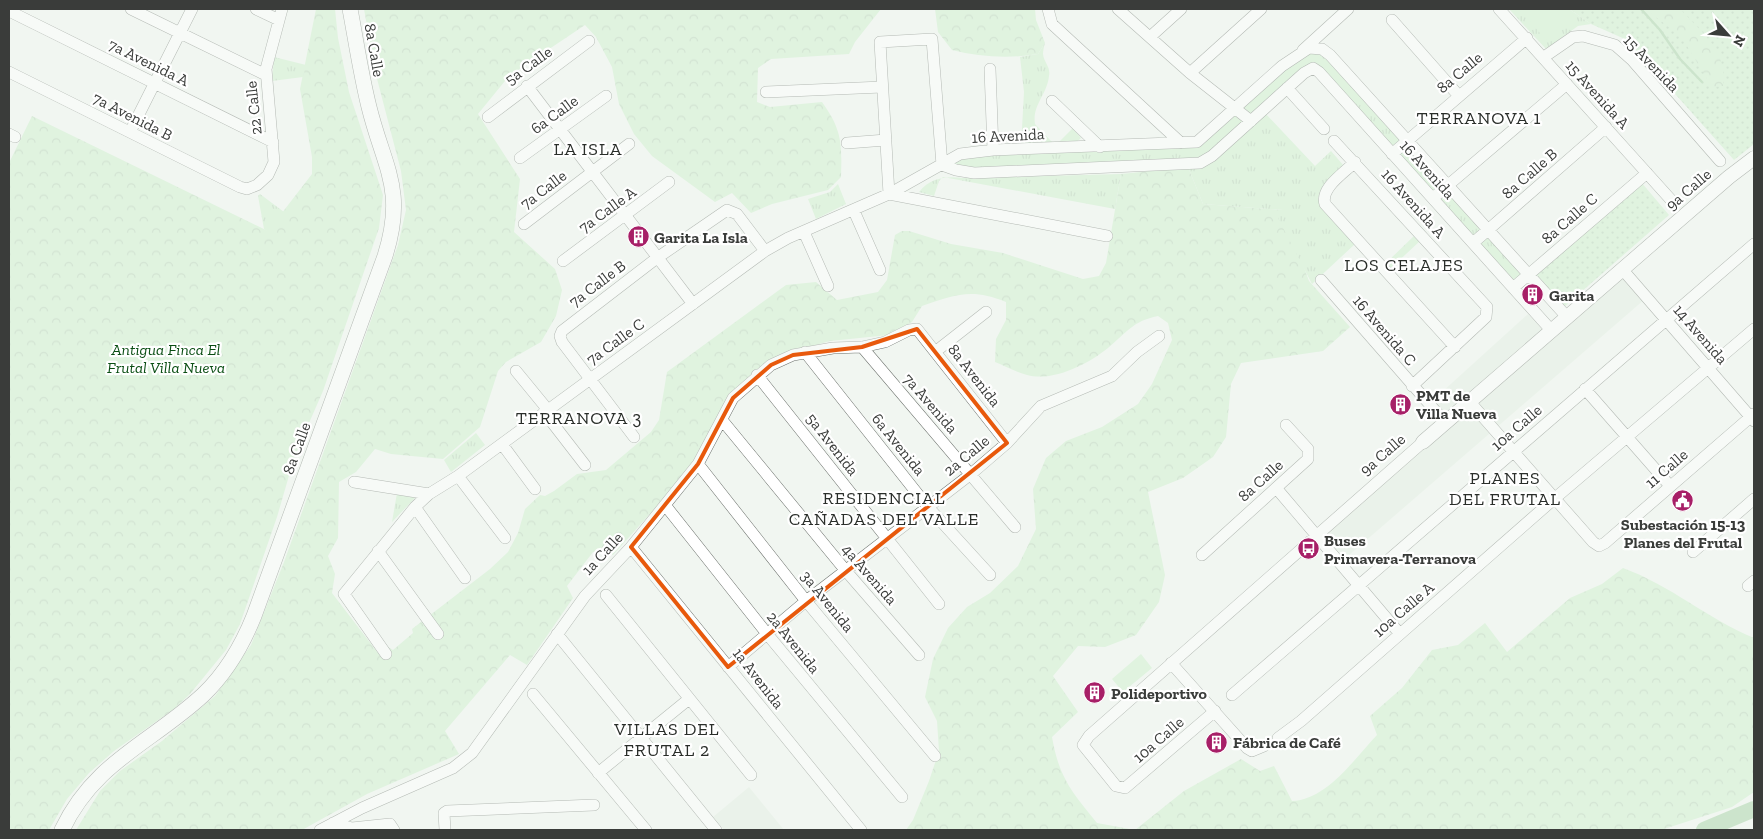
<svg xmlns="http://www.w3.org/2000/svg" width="1763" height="839" font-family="'Zilla Slab',serif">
<defs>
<pattern id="grass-dots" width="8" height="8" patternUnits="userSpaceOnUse" patternTransform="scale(1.25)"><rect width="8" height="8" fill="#ccefcb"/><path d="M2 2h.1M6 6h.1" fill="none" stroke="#b0ceaf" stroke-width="1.8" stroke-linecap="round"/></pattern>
<pattern id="forest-crowns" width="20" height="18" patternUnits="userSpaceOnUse" patternTransform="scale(1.25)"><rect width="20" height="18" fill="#ccefcb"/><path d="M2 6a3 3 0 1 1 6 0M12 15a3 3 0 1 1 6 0" fill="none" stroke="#b0ceaf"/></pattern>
<pattern id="park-tufts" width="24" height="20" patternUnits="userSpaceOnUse" patternTransform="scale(1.25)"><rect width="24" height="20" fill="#ccefcb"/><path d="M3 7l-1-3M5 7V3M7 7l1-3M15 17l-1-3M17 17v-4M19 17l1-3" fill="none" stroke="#b0ceaf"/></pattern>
</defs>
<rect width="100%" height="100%" fill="#f1f6f1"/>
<path fill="#e3eee2" d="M1623 273 1645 299 1341 562 1319 537Z
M1528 314 1544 331 1446 419 1431 402Z
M749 787 784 830H724L713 817Z"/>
<path fill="url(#grass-dots)" d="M1569 9 1754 10V144L1734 160 1627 40 1591 24Z
M1641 182 1669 215 1564 307 1535 274Z"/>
<path fill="url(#forest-crowns)" d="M316 9H335L338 38 349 92 383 195 379 228 323 391 295 455 277 517 240 624 226 650 190 694 174 709 114 751 89 773 67 799 49 830H9V163L32 116 268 231 312 174V157L300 89Z
M364 9H881L855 42 849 54 771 59 758 68 757 102 770 107 822 102C842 130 842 143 841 177L828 190 772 204 751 213 732 193 715 202 652 156 634 134 619 104 612 67 596 37 585 25 509 76 478 114 520 179 514 232 555 269 562 290 556 316 541 342 506 362 498 371 480 427 443 459 391 454 375 449 356 472 339 482 338 538 328 556 335 574 332 593 378 653 388 647 393 650 413 633 412 629 490 569 508 552 518 533 525 509 540 495 545 496 554 491 577 474 606 470 651 432 659 420 667 372 786 285 816 282 837 300 878 292 887 280 895 235 902 231H909L951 244 1003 253 1083 279 1099 276 1106 263 1121 174 1188 167 1203 204 1283 210 1309 281 1350 327 1323 351 1241 363 1231 384 1226 437 1213 457 1183 478 1148 492 1165 575 1159 602 1136 635 1105 647 1078 646 1053 676 1078 712 1052 737C1059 778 1072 792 1097 823L1135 830 1184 791 1241 759 1260 771 1274 766 1292 801C1327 800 1355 758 1377 735L1370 716 1402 688 1432 650 1458 645 1485 623 1507 652 1570 598 1602 584 1623 568C1670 585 1708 619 1754 638V792L1732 807 1661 830H906L913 820 929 781 939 751 937 721 925 697 933 659 948 628 967 607 990 593 1018 566 1036 529 1033 489 1046 458 1066 441 1102 427 1138 404 1152 384 1172 340 1168 323 1158 316C1133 321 1127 332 1108 348 1088 364 1054 382 1027 375 1016 372 1005 366 995 362L996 339 1006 320V302C973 288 955 294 922 306L912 322 889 335 830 341 798 350 749 379 700 458 613 555 593 552 567 586 573 598 527 665 510 655 445 731 459 754 367 794 302 830H76L100 791 120 771 162 741 215 696 251 645 284 562 398 245 406 210 401 171 375 71Z
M935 9H1035L1036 20 1045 43 1038 54C1009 59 980 57 952 50L938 32Z
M1645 9H1680C1702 33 1728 51 1723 86L1712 87 1681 36Z"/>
<path fill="url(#park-tufts)" d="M1509 9H1569L1591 24 1578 26 1546 49Z
M1045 43C1044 46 1043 51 1043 54 1044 63 1051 67 1049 76 1047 95 1032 105 1035 124L1051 141 1057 144 1073 128 1081 138C1073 148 1035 145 1021 146L1024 92 1020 57 1038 54Z
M1305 51H1321L1405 140 1393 152 1317 68 1253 117 1240 106Z
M274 57 306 65 303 77 272 81Z
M1236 109 1251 121 1204 161 975 173 947 161 954 157 1193 143Z
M1264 112 1315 166 1331 151 1344 166 1324 186 1318 198 1322 209 1355 244 1312 284 1278 218 1283 210 1203 204 1188 167Z
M1408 143 1445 184 1432 196 1395 155Z
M1121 174 1115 209 943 177 939 181 934 196 919 192C931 177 947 176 963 178Z
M838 184 846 204 816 219 808 199 830 192Z
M1449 188 1484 229 1471 240 1435 200Z
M260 194 284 212 268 232 264 229 258 196Z
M1488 233 1525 274 1512 286 1475 244Z
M1415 235 1420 241 1391 268 1386 263Z
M476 433 485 445 451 472 444 460Z
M397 493 416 497 392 522Z"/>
<path fill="#ccefcb" d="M1519 9H1554L1566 22 1546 40Z
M1141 654 1152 668 1123 692 1112 679Z"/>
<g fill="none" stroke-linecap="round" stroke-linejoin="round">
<path stroke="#a1cfa0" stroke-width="2.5" d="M1641 9 1660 30 1680 59 1702 82"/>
<path stroke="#a1cfa0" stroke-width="16" d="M1704 830 1754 809"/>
<defs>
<path id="minor" d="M131 9 266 75
M256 9 279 20
M1048 9 1052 24 1181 143
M1118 9 1190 73 1251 121
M1499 9 1672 201
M9 11 273 142
M1392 20 1459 96
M1150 37 1181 9
M1303 50 1348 9
M1544 57 1573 37 1583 36 1615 45 1632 60 1720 161
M990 69 993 150
M9 72 240 187 247 189 257 185 268 175 274 162 266 69 282 9
M1190 73 1261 9
M527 86 693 304
M1287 88 1324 129
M766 92 882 87
M1052 101 1100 147
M488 117 589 41
M130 132 192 9
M9 134 15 137
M1334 141 1487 307 1486 317 1412 386
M847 143 886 140
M1392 154 1527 38
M520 158 606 96
M1355 162C1344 173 1320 188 1325 204L1455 347
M942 165 956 170 974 173 1200 163 1212 156 1304 73 1313 68 1319 72 1551 330
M942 165 932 39 880 42 889 194 1107 236
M1433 198 1567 84
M854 211 880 270
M524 224 629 144
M804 232 828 286
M1473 243 1606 127
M563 261 669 182
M1622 269 1754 421
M1321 280 1445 422
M1513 288 1647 173
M862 347 1015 527
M805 352 928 507 990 575
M935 352 986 312
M516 371 548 410
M757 375 939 604
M1585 389 1670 486
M1469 401 1593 542 1599 546 1605 543 1754 414
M544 412 585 465
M722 420 846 571 919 655
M634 437 562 342 560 336 562 331 657 258 727 210 737 214 765 251
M502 444 535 489
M698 464 806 601 935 756
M458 476 505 538
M354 482 429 494
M1277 489 1400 634
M665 505 768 635 902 797
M415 507 465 578
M631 547 861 830
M378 551 438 634
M1693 552 1754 499
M1202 555 1308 459V449L1286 425
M1748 586 1754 581
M606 595 751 775
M557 634 716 830
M386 654 344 594 415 507 429 494 458 476 765 251 788 238 889 194 960 154 993 150 1197 142 1282 66 1309 48 1322 49 1330 55 1567 317
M1171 663 1247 748 1252 751 1264 746
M728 667 806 601 971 474 1007 443 1041 406 1112 376 1137 352 1159 336
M533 694 646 830
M1232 695 1754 244
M1215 711 1125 788 1116 786 1083 745 1089 736 1423 442
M1278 738 1301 721 1554 499 1754 329
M598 773 689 699
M333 823 352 828 390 824 394 830
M320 830 362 808 453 768 472 753 585 596 631 547 698 464 733 398 771 365 793 355 833 348 862 347 885 342 909 330 917 329 1007 443
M445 830 444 813 447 811 594 805"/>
<path id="tertiary" d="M1423 442 1729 177 1754 158"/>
<path id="secondary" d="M62 830C94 762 151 743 203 695 226 673 242 646 254 616L385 256C406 189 384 168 369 107 361 75 356 41 350 9"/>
</defs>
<use href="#minor" stroke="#6d726d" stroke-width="12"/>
<use href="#tertiary" stroke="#6d726d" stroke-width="15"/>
<use href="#secondary" stroke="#6d726d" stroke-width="16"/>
<use href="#minor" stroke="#fff" stroke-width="11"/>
<use href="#tertiary" stroke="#fff" stroke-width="14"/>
<use href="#secondary" stroke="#fff" stroke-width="15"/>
</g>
<path d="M0 0H1763V839H0ZM917 329 1007 443 728 667 631 547 698 464 733 398 771 365 793 355 862 347Z" fill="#f1f6f1" fill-opacity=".55" fill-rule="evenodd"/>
<path fill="none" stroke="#e8590c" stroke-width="4" stroke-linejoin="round" d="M917 329 1007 443 728 667 631 547 698 464 733 398 771 365 793 355 862 347Z"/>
<defs>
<symbol id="building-disc" viewBox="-11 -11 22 22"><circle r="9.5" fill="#a71f67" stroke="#fff"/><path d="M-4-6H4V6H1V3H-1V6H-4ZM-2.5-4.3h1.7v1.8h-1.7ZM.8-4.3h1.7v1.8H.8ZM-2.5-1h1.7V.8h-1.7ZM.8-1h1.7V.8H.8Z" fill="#fff"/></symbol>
<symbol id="civic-disc" viewBox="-11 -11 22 22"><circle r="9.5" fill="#a71f67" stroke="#fff"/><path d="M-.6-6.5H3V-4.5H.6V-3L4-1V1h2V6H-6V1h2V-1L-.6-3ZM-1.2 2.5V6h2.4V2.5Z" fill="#fff"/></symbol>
<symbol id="bus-disc" viewBox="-11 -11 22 22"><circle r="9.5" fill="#a71f67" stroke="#fff"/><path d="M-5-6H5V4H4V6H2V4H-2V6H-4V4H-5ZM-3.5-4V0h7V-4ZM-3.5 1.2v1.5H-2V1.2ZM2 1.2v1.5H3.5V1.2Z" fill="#fff"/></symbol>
</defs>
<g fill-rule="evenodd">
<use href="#building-disc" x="626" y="224" width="25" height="25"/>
<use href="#building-disc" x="1520" y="282" width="25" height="25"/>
<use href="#building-disc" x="1388" y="392" width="25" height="25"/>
<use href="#civic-disc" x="1670" y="488" width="25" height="25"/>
<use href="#bus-disc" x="1296" y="536" width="25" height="25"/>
<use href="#building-disc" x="1082" y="680" width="25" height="25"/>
<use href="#building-disc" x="1204" y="730" width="25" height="25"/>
</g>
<g text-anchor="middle" stroke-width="4.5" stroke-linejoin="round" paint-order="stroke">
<g font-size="16" fill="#3a3c3a" stroke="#fff">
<text transform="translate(375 50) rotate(80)" y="6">8a Calle</text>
<text transform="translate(149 62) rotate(26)" y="6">7a Avenida A</text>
<text transform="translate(1652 63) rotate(46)" y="6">15 Avenida</text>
<text transform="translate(528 65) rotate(-36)" y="6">5a Calle</text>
<text transform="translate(1459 72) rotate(-40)" y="6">8a Calle</text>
<text transform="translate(1598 94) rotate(48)" y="6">15 Avenida A</text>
<text transform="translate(253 108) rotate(-96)" y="6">22 Calle</text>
<text transform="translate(554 114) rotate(-36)" y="6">6a Calle</text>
<text transform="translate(133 116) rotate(27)" y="6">7a Avenida B</text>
<text transform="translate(1008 135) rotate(-3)" y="6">16 Avenida</text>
<text transform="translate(1428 169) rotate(48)" y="6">16 Avenida</text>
<text transform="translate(1529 173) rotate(-41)" y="6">8a Calle B</text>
<text transform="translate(543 189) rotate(-37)" y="6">7a Calle</text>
<text transform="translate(1688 189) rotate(-41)" y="6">9a Calle</text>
<text transform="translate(1414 203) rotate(48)" y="6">16 Avenida A</text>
<text transform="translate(607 209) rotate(-36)" y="6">7a Calle A</text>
<text transform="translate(1569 218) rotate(-41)" y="6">8a Calle C</text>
<text transform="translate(597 283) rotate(-37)" y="6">7a Calle B</text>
<text transform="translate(1385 330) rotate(49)" y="6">16 Avenida C</text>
<text transform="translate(1701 334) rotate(49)" y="6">14 Avenida</text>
<text transform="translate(615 341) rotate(-36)" y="6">7a Calle C</text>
<text transform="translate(975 375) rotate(52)" y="6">8a Avenida</text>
<text transform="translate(931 403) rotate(49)" y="6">7a Avenida</text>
<text transform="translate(1516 427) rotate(-41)" y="6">10a Calle</text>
<text transform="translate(833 444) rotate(52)" y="6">5a Avenida</text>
<text transform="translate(899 444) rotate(51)" y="6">6a Avenida</text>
<text transform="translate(296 448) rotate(-70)" y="6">8a Calle</text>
<text transform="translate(1382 454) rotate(-41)" y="6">9a Calle</text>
<text transform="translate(966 455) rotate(-40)" y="6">2a Calle</text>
<text transform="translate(1666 468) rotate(-41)" y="6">11 Calle</text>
<text transform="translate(1260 480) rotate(-42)" y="6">8a Calle</text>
<text transform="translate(602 553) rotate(-47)" y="6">1a Calle</text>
<text transform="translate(870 574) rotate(49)" y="6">4a Avenida</text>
<text transform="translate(828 601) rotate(51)" y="6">3a Avenida</text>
<text transform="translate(1403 609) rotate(-41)" y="6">10a Calle A</text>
<text transform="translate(794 642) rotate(51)" y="6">2a Avenida</text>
<text transform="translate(759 678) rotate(52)" y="6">1a Avenida</text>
<text transform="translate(1158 739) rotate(-41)" y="6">10a Calle</text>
</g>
<g font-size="16" font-weight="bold" fill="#3a3c3a" stroke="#fff" text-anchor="start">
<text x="654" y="243">Garita La Isla</text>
<text x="1549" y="301">Garita</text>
<text x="1416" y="401">PMT de<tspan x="1416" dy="18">Villa Nueva</tspan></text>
<text x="1683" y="530" text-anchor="middle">Subestación 15-13<tspan x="1683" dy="18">Planes del Frutal</tspan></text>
<text x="1324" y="546">Buses<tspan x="1324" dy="18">Primavera-Terranova</tspan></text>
<text x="1111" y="699">Polideportivo</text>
<text x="1233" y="748">Fábrica de Café</text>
</g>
<g font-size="16" font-style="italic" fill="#0a4e13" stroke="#fff">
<text x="166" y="355">Antigua Finca El<tspan x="166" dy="18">Frutal Villa Nueva</tspan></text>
</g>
<g font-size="18" letter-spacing="1" fill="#2a2e2a" stroke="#fff">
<text x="1479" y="124">TERRANOVA 1</text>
<text x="588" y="155">LA ISLA</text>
<text x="1404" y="271">LOS CELAJES</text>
<text x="579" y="424">TERRANOVA 3</text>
<text x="1505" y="484">PLANES<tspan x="1505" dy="21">DEL FRUTAL</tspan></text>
<text x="884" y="504">RESIDENCIAL<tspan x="884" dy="21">CAÑADAS DEL VALLE</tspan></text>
<text x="667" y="735">VILLAS DEL<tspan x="667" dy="21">FRUTAL 2</tspan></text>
</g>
</g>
<rect width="1763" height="839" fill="none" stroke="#3a3c3a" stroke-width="20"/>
<g transform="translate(1728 35) rotate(117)" stroke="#ffffff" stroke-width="4" paint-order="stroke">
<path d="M0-4L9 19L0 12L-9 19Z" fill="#3a3c3a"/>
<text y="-8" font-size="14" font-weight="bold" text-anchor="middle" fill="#3a3c3a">N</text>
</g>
</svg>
